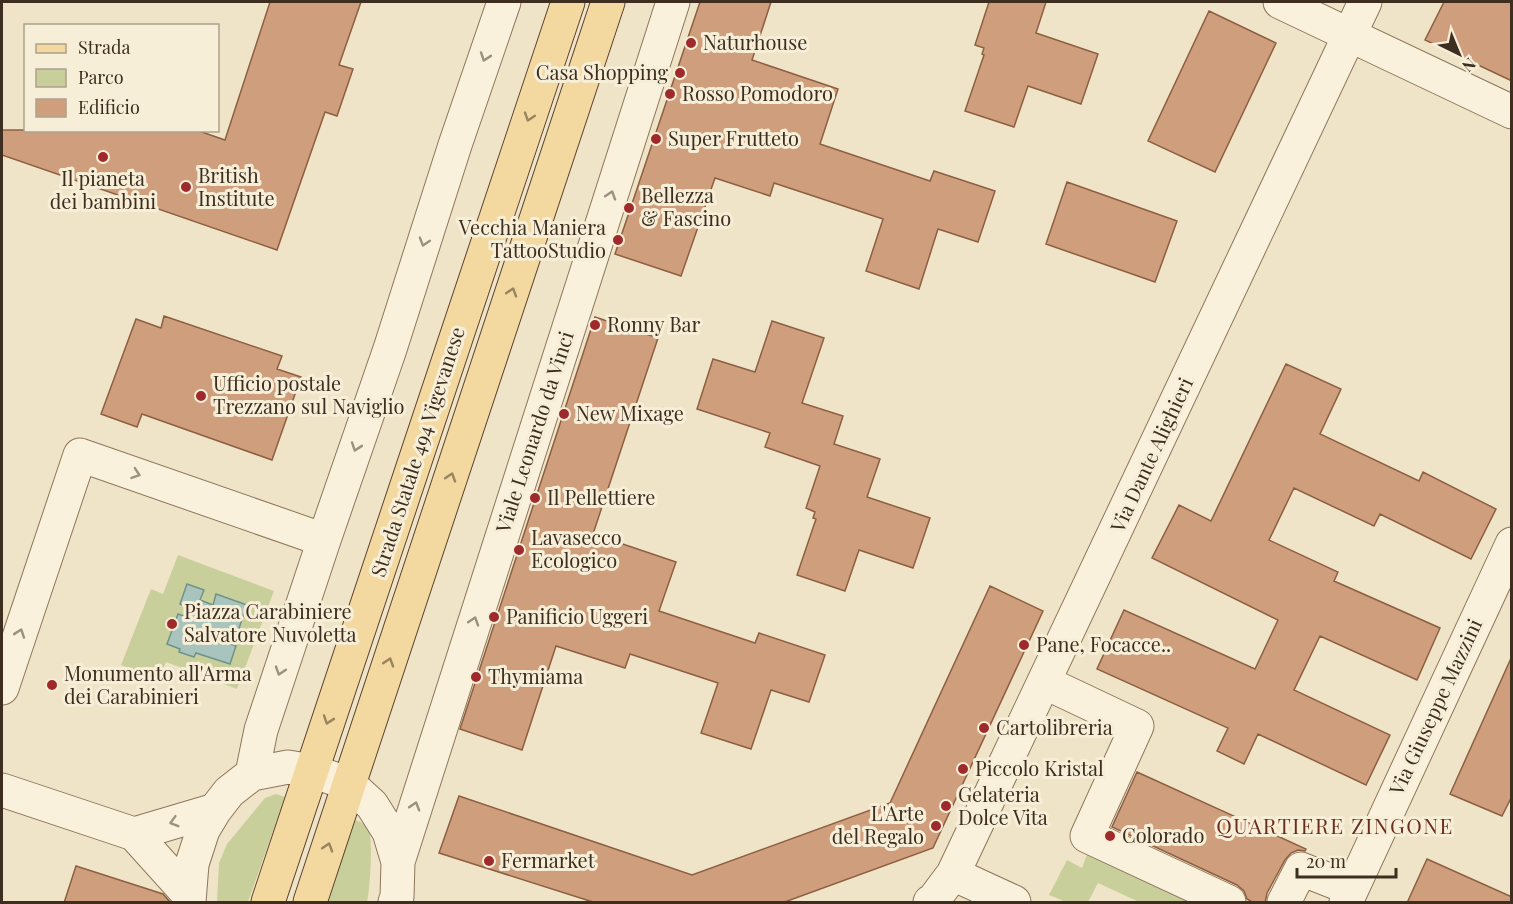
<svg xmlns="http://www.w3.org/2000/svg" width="1513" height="904" font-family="'Playfair Display',serif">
<rect width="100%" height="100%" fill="#f0e4c8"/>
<path fill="#c9cf9b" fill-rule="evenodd" d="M178 555 274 591 237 689 166 662 159 680 121 665 151 589 163 594ZM217 594 237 634 229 632 225 642 196 653 195 657 179 652 180 649 167 644 178 614 184 616 187 607 200 600 213 605Z
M276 794 285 797 248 902H217L219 863 227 844 265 798Z
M355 820C361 822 366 824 369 831 373 841 370 891 367 902H324L351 822Z
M1089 849 1203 902H1139L1098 883 1088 902H1066L1049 895 1067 860 1082 868Z"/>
<path fill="#a9c4bc" stroke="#6f938a" stroke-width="1.5" d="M187 584 204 590 200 600 213 605 216 594 247 605 237 634 229 632 225 642 236 646 230 664 196 653 194 657 179 652 180 649 167 644 178 614 184 616 187 607 180 604Z"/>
<path fill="#cf9f7d" stroke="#8d5f41" stroke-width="1.5" d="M270 2H361L339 65 353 69 337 116 325 112 277 250 2 155V130H196L225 140Z
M700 2H771L752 60 838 89 820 144 930 181 934 171 995 191 978 242 938 229 919 289 866 271 883 219 774 183 770 196 715 178 681 276 615 254Z
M989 2H1046L1036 33 1098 54 1081 104 1028 86 1014 127 965 111 984 55 982 54 984 48 975 45Z
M1444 2H1512V81L1425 40Z
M1209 11 1276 43 1215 172 1148 141Z
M1067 182 1177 221 1155 282 1046 244Z
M164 316 282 356 277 369 301 377 272 460 142 414 137 427 101 414 136 319 161 328Z
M595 317 658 338 593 534 676 562 659 611 755 643 759 633 825 655 809 702 771 690 751 749 701 733 718 683 630 654 625 668 556 646 522 750 460 729Z
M772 321 824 338 802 403 843 416 834 444 880 459 867 497 930 518 913 568 859 550 845 591 797 575 816 519 813 518 815 512 806 508 820 466 765 447 770 433 697 409 713 359 755 372Z
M1286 364 1341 389 1320 434 1419 481 1423 472 1496 509 1471 559 1380 514 1374 526 1294 488 1269 540 1338 572 1334 581 1440 628 1417 680 1320 636 1294 690 1390 735 1366 785 1258 734 1244 764 1217 751 1228 728 1097 669 1124 610 1255 669 1278 620 1152 558 1179 505 1211 521Z
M990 586 1043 611 933 848 782 903H596L439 853 459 796 692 875 890 803Z
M1512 656V796L1502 816 1450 794Z
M1137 772 1306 849 1305 851 1298 850 1291 853 1285 860 1267 893 1265 903H1254L1247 899 1244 891 1237 885 1112 827Z
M1427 859 1512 897V903H1407Z
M76 866 163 894 171 903H64Z"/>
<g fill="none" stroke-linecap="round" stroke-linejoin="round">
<defs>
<path id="minor" d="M1280 2 1512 112
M1044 682 1137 726 1087 836 1229 902
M2 688 80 455 324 540
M252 774 261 730 324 540 390 349 455 145 504 2
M2 790 134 834 189 895
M134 834 215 810
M398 862 673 2
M953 874 1014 902
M189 902 192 864 203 830 215 810 229 792 252 774 288 767 312 771 349 784 372 805 389 832 398 862 397 897 395 902
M930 902H932L953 874 1365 2
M1284 902 1301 869 1352 889
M1346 902 1512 544"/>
<path id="major" d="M268 902 568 2
M310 902 608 2"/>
</defs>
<use href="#minor" stroke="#8d765c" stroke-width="35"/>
<use href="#major" stroke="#5b4430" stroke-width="35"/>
<use href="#minor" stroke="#faf1dc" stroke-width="33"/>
<use href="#major" stroke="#f3d9a0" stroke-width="33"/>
</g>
<defs><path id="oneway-chevron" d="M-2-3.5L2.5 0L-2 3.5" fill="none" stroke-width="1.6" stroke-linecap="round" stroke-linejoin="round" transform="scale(1.5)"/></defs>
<g stroke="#9c907e">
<use href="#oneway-chevron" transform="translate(485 57) rotate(109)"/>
<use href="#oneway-chevron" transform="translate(611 195) rotate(-72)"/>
<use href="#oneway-chevron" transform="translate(424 242) rotate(107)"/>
<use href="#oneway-chevron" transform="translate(356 447) rotate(109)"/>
<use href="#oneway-chevron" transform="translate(136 474) rotate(19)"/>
<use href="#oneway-chevron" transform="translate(474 621) rotate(-72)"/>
<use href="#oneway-chevron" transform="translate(20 633) rotate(-71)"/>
<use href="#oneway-chevron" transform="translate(280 671) rotate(108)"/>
<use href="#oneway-chevron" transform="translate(415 806) rotate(-73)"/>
<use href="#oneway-chevron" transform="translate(174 822) rotate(164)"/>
</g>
<g stroke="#988460">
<use href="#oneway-chevron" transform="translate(529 117) rotate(108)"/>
<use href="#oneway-chevron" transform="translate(512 292) rotate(-72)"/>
<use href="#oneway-chevron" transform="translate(451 477) rotate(-72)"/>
<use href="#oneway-chevron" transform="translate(389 662) rotate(-72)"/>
<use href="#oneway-chevron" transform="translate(328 720) rotate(109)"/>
<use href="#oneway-chevron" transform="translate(328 847) rotate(-72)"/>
</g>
<g fill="#9e2a2b" stroke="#f7eed8" stroke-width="2">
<circle cx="691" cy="43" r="6"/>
<circle cx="680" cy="73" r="6"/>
<circle cx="670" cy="94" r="6"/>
<circle cx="656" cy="139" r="6"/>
<circle cx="103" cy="157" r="6"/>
<circle cx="186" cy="187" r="6"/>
<circle cx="629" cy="208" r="6"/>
<circle cx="618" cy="240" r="6"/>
<circle cx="595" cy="325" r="6"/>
<circle cx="201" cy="396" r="6"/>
<circle cx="564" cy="414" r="6"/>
<circle cx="535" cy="498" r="6"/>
<circle cx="519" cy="550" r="6"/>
<circle cx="494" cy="617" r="6"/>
<circle cx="172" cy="624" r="6"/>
<circle cx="1024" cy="645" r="6"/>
<circle cx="476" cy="677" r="6"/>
<circle cx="52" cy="685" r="6"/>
<circle cx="984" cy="728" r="6"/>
<circle cx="963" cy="769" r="6"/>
<circle cx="946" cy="806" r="6"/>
<circle cx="936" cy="826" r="6"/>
<circle cx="1110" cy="836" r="6"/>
<circle cx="489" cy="861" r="6"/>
</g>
<g text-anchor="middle" stroke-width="6" stroke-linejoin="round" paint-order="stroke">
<g font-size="20" fill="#3d2e20" stroke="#f7eed8" text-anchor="start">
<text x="703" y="50">Naturhouse</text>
<text x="668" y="80" text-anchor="end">Casa Shopping</text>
<text x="682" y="101">Rosso Pomodoro</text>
<text x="668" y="146">Super Frutteto</text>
<text x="198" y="183">British<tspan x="198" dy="23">Institute</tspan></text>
<text x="103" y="186" text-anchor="middle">Il pianeta<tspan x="103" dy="23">dei bambini</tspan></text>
<text x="641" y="203">Bellezza<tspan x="641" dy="23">&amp; Fascino</tspan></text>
<text x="606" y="235" text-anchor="end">Vecchia Maniera<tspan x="606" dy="23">TattooStudio</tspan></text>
<text x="607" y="332">Ronny Bar</text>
<text x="213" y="391">Ufficio postale<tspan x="213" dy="23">Trezzano sul Naviglio</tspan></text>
<text x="576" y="421">New Mixage</text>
<text x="547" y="505">Il Pellettiere</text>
<text x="531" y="545">Lavasecco<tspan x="531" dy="23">Ecologico</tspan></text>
<text x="184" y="619">Piazza Carabiniere<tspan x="184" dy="23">Salvatore Nuvoletta</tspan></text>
<text x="506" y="624">Panificio Uggeri</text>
<text x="1036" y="652">Pane, Focacce..</text>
<text x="64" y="681">Monumento all'Arma<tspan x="64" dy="23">dei Carabinieri</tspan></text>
<text x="488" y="684">Thymiama</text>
<text x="996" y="735">Cartolibreria</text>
<text x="975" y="776">Piccolo Kristal</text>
<text x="958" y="802">Gelateria<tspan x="958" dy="23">Dolce Vita</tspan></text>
<text x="924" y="821" text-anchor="end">L'Arte<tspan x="924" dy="23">del Regalo</tspan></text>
<text x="1122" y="843">Colorado</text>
<text x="501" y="868">Fermarket</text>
</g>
<g font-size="20" fill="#3d2e20" stroke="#f7eed8">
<text transform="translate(535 432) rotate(-72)" y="7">Viale Leonardo da Vinci</text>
<text transform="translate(418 452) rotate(-72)" y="7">Strada Statale 494 Vigevanese</text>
<text transform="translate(1152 455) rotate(-65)" y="7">Via Dante Alighieri</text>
<text transform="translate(1436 707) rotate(-65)" y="7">Via Giuseppe Mazzini</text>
</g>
<g font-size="21" letter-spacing="1.5" fill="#6b2e1e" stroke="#f7eed8">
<text x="1335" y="834">QUARTIERE ZINGONE</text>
</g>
</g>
<rect width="1513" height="904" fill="none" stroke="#3d2e20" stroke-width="6"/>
<rect x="24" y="24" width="195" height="108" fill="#f7eed8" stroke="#ada18e" stroke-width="1.5"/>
<rect x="36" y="44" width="30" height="9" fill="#f3d9a0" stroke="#ada18e" stroke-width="1.5"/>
<text x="78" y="54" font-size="18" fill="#3d2e20">Strada</text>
<rect x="36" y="69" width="30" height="18" fill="#c9cf9b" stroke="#ada18e" stroke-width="1.5"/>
<text x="78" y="84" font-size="18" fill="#3d2e20">Parco</text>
<rect x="36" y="99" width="30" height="18" fill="#cf9f7d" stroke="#ada18e" stroke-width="1.5"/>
<text x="78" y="114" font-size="18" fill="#3d2e20">Edificio</text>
<g transform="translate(1459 54) rotate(137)" stroke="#f7eed8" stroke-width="4.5" paint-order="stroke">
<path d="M0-4.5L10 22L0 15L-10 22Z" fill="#3d2e20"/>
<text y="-9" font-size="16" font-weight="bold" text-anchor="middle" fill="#3d2e20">N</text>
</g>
<path d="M1297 868v9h99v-9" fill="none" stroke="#3d2e20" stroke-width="3"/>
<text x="1306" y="868" font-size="18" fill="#3d2e20" stroke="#f7eed8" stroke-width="4.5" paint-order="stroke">20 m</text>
</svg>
